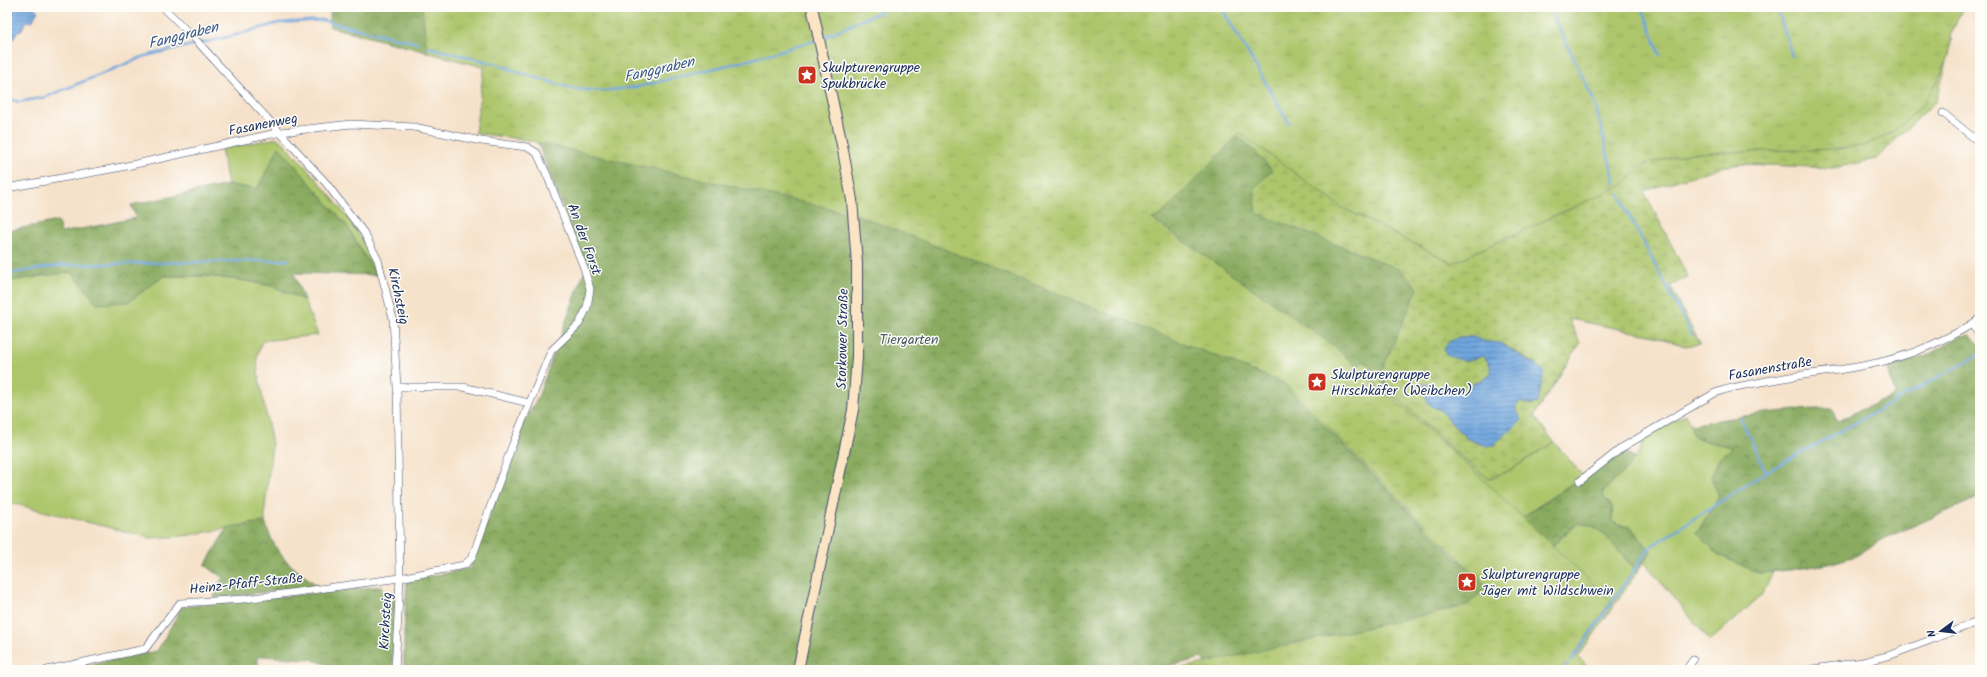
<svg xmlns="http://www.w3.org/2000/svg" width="1987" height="677" font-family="Kalam,sans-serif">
<defs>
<pattern id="forest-crowns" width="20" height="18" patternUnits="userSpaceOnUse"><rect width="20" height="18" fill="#8aab60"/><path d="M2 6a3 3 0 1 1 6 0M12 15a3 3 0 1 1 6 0" fill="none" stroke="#708c52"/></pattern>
<pattern id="wetland-marsh" width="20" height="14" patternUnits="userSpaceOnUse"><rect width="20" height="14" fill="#adc66c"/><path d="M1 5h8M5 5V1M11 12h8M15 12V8" fill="none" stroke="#94aa60"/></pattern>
<pattern id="park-tufts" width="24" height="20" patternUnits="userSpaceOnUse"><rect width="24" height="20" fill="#adc66c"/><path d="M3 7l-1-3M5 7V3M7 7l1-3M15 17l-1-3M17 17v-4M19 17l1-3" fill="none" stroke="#94aa60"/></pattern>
<pattern id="water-rules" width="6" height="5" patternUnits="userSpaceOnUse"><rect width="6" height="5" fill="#70a6de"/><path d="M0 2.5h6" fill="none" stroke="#5b88b7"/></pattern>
</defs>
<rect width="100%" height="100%" fill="#fdfcf7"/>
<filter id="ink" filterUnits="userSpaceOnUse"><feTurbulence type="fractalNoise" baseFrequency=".025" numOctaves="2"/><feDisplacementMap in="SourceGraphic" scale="8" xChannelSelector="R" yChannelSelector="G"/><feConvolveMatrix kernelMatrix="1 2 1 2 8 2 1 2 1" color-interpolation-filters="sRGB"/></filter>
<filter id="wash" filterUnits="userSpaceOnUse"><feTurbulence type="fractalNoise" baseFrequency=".012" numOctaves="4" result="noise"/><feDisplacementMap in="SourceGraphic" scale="16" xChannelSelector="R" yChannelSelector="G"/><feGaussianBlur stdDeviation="0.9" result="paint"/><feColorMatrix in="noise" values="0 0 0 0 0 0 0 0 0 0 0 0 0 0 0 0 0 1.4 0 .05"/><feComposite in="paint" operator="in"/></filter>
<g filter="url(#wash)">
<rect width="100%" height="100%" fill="#f6e2ca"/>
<path fill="#adc66c" stroke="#647a65" d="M277 138 285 144C322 185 359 224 381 276L376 275 347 226 279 148 257 189 228 185 221 149Z
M72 272 128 301 164 276H209L247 281 272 286 304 300 318 335 262 341 257 356 258 373 272 444 265 507V522L183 536 151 538 7 502V281Z
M1365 361 1387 388 1450 447 1510 470 1554 442 1583 476 1458 561 1298 400V388L1343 374Z
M1686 414 1694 436 1708 442 1734 446 1711 477 1719 496 1697 533 1719 555 1759 573 1773 572 1763 594 1710 641 1643 561 1651 551 1630 527 1618 525 1612 519V506L1604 499 1603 493C1616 475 1640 461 1644 438Z
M1578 523 1593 525 1604 534 1637 572 1576 660 1492 600Z"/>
<path fill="url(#forest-crowns)" stroke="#526d5f" d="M330 7H1003L1240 133 1580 343 1534 416 1554 442 1510 470 1489 479C1445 443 1402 405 1365 361L1343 374 1298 388V400L1458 561 1583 476 1619 449 1634 457C1629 471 1612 480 1603 493L1604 499 1612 506V519L1618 525 1630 527 1651 551 1637 572 1604 534 1593 526 1578 523 1561 537 1521 580 1492 600 1205 665 1203 658 1151 670H404V633L407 581 470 568 523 424 538 397 586 267 536 139 484 67 330 27Z
M279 147 347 226 376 275 294 273 304 300 272 286 247 281 209 276H164L128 302 97 304 72 272 7 281V231L58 221 61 233 136 218 131 205 228 185 257 189Z
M1970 335 1980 346V497L1879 541 1856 556 1829 564 1790 570 1759 573 1719 555 1697 533 1719 496 1711 477 1719 459 1733 447 1708 442 1694 436 1690 425C1737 417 1784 408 1833 409L1836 421 1895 395 1888 368 1926 356 1961 336Z
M265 522C277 558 289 564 318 586L214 598 218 584 223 578 205 565 228 527Z
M382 586V594H396L392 670H342L311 659 258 656V670H63L157 651 182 607Z"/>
<path fill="url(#wetland-marsh)" stroke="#647a65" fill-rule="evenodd" d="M1963 7 1952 32 1949 56 1936 101 1876 159 1834 168 1742 164 1721 167 1644 191 1688 277 1670 286 1700 344 1685 346 1654 336 1569 319 1580 343 1534 416 1554 442 1510 470 1489 479 1450 447 1387 388 1381 372 1418 288 1401 270 1257 213 1254 189 1272 170 1246 142 1124 69ZM1472 337 1486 342 1500 343 1536 364 1532 405 1520 401 1515 408 1522 420 1493 445C1465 446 1458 427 1441 409 1436 404 1430 400 1424 395L1423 384 1458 392 1469 389 1472 384 1490 376C1492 367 1490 363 1483 356L1464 361 1446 354Z"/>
<path fill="url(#park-tufts)" stroke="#647a65" d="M422 7H1963L1952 32 1949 56 1935 86 1918 110 1893 132 1864 146 1838 149 1692 153 1645 164 1622 185 1452 263 1341 207 1240 133 1161 215 1152 219 1330 343 1471 468 1611 601 1575 654 1591 670H1173L1466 606 1487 587 1284 383 855 214 527 140 475 133 484 67 427 52Z"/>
<path fill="url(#water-rules)" stroke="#466a9e" d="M7 7H34L38 11 32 22 27 21 20 32 18 31 7 48Z
M1459 337H1472L1486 342 1500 343 1544 371 1538 402 1532 405 1520 401 1515 408 1522 420 1493 445 1486 446 1468 439 1452 424 1441 410 1431 406C1425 399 1426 392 1423 384L1458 392 1469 389 1472 384 1490 376C1492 367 1490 363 1483 356L1464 361 1446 355 1444 349 1449 342Z"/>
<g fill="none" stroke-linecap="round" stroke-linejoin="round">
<path stroke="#70a6de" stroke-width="2.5" d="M1221 7 1289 123
M1549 7 1594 101 1615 183
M1642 7 1660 55
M1777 7 1792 56
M822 38 890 7
M427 47 496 64 527 75 574 89 602 91 637 87 749 60 817 40
M7 98 19 102 46 97 145 56 232 36 279 23 321 20 418 43
M1620 195 1626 209 1692 335
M7 274 63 265 288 260
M1741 419 1766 472
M1571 661 1650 547 1766 472 1980 354
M1564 670 1567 665"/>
</g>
</g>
<g filter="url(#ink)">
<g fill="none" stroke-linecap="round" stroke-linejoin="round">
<defs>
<path id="street" d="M163 7 195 39 326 183 364 233 378 260 393 319 397 387 400 578 395 670
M1943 113 1980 143
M7 188 122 167 281 132 351 124 414 127 481 141 527 147 537 153 547 175 584 268 590 289 587 308 579 324 551 351 512 446 472 558 464 565 400 578 245 599 180 603 145 649 47 670
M1972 325 1980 335
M397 387H463L529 403
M1580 481 1623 447 1715 393C1733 386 1753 384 1772 380 1834 369 1889 368 1946 338 1958 332 1970 327 1980 318
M1813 669 1863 662 1891 655 1980 621
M1686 670 1693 660"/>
<path id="secondary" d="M798 670 853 410 857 357V263L852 200 842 145 812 7"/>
</defs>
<use href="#street" stroke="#3c4a6e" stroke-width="8"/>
<use href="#secondary" stroke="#3c4a6e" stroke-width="12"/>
<use href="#street" stroke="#fff" stroke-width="7"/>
<use href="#secondary" stroke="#fce5c4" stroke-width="10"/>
</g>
</g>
<defs>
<symbol id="sight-square" viewBox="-11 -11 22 22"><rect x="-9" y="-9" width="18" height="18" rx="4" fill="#c8321e" stroke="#fdfcf7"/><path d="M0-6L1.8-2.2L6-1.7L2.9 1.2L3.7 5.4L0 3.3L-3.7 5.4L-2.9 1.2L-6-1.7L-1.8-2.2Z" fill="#fff"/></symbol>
</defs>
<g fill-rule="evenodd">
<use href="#sight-square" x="796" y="64" width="22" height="22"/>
<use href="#sight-square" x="1306" y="371" width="22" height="22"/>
<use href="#sight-square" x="1456" y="571" width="22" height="22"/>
</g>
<g text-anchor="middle" stroke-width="3" stroke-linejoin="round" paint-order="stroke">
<g font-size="14" fill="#1b2f5e" stroke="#fdfcf7" text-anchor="start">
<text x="821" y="72">Skulpturengruppe<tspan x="821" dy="16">Spukbrücke</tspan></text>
<text x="1331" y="379">Skulpturengruppe<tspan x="1331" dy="16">Hirschkäfer (Weibchen)</tspan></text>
<text x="1481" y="579">Skulpturengruppe<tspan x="1481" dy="16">Jäger mit Wildschwein</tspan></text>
</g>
<g font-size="14" fill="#1b2f5e" stroke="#fdfcf7">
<text transform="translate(263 124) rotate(-11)" y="5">Fasanenweg</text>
<text transform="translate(585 239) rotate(70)" y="5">An der Forst</text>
<text transform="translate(399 296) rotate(78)" y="5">Kirchsteig</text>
<text transform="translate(842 339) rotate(-89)" y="5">Storkower Straße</text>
<text transform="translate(1770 368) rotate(-10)" y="5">Fasanenstraße</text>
<text transform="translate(246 583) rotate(-6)" y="5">Heinz-Pfaff-Straße</text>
<text transform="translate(385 621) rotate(-87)" y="5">Kirchsteig</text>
</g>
<g font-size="14" fill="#475c62" stroke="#fdfcf7">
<text x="909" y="344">Tiergarten</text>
</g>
<g font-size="15" font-style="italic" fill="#39598b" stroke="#fdfcf7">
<text transform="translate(183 35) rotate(-14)" y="5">Fanggraben</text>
<text transform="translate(659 69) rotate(-13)" y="5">Fanggraben</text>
</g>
</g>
<rect width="1987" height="677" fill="none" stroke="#fdfcf7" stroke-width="24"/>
<g transform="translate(1941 631) rotate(255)" stroke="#fdfcf7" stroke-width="3" paint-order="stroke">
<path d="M0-3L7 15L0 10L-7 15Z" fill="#1b2f5e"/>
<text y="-6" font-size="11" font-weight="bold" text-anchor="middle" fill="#1b2f5e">N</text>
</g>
</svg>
